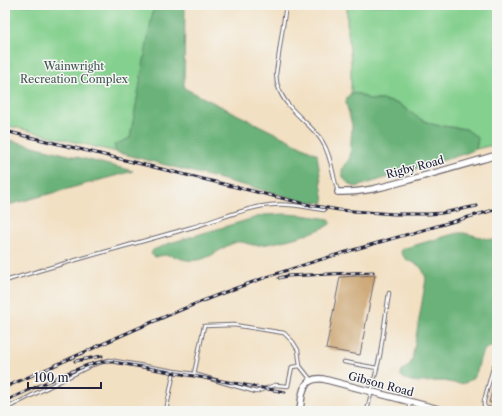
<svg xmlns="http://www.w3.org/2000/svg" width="502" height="416" font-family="'Libre Caslon Text',serif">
<rect width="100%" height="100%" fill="#f6f6f2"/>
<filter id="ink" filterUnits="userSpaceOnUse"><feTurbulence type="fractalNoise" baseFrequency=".025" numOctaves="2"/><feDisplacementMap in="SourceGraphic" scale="8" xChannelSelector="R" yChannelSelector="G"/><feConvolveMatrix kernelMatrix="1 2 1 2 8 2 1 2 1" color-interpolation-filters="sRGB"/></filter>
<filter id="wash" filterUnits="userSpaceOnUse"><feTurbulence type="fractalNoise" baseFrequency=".012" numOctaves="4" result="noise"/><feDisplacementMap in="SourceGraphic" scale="16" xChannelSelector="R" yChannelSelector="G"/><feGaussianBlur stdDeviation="0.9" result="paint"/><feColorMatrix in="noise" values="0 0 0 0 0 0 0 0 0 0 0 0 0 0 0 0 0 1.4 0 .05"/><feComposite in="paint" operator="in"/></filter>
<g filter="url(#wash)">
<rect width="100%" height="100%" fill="#f2e0c3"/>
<path fill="#84d08e" stroke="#537964" d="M5 5H157L129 155 5 125Z
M347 5H497V144L476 149 478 138 466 129 435 125 419 119 399 104 384 100H371L359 94 351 93V61L347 22Z"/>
<path fill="#6bb279" stroke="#466a5a" d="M154 5H185L184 88 317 154 324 203 304 201 116 152 114 145 130 138Z
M351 93 359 94 371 100H384L399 104 420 119 435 125 466 129 478 138 476 149 464 154 356 187C348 185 339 177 343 167 345 163 349 161 350 157L352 125 346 103 347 97Z
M5 139 133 171 5 206Z
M285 214 302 215 329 219 331 223C323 232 270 245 258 245 250 246 244 241 237 242 224 245 211 259 197 260 192 261 184 260 179 258 175 257 171 255 167 255 163 255 159 256 155 257L151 254 153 250 170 243 264 215Z
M458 233H464L497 241V347C476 344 482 368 473 378 471 379 467 382 465 383 459 385 450 382 443 381 432 381 409 385 401 376V372L410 364 412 360 426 279C421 258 409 267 401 253L402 249 450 235Z"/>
<g id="blocks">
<path fill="#c89e66" d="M375 275 360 355 326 349 340 277Z
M496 375H497V404L489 402Z"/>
</g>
</g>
<g filter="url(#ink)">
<use href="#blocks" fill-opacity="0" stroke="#6b646b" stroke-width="1"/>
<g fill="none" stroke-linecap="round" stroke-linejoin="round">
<defs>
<path id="service" d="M286 5 276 74C277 78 276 82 278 86 285 110 310 122 322 141 332 157 332 174 338 192
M5 281C66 262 127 246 189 228 216 221 242 208 270 205 288 203 306 207 324 210
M344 362 377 368
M497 363 495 364 493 368 484 401V406L486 408 497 410
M194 374 204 326 234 325 284 333 293 342 298 350 300 366 311 380
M5 409 92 365 109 360 174 371
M166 411 174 371 194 374 256 392 275 385 288 386 292 367 300 366
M367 411 380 355 389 293
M408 411 410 402"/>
<path id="minor" d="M338 192C361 193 383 187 405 181 436 173 466 164 497 155
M300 411C302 395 301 377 323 379L446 411"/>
</defs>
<use href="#service" stroke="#6b646b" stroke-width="4.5"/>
<use href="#minor" stroke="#6b646b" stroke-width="8"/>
<use href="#service" stroke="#fff" stroke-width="2.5"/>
<use href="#minor" stroke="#fff" stroke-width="5.5"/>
<defs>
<path id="rail" d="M5 131 310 205 339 210 394 214H429L442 213 477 206
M279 278 287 276 373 272
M75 361 102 356
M5 387C83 354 159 316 239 287 323 256 411 234 497 209
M5 401 60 376 88 365 100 362H113L285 392"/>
</defs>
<use href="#rail" stroke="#22223b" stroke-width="3"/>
<use href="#rail" stroke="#f6f6f2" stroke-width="1.5" stroke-dasharray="4.5" stroke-linecap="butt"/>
</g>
</g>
<g text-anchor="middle" stroke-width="3" stroke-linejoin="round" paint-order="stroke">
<g font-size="11" fill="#3f5654" stroke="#f6f6f2">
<text x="74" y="70">Wainwright<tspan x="74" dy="13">Recreation Complex</tspan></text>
</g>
<g font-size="11" fill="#22223b" stroke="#f6f6f2">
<text transform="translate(415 167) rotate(-15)" y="4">Rigby Road</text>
<text transform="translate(381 384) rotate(15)" y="4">Gibson Road</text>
</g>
</g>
<rect width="502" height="416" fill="none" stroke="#f6f6f2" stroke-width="20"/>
<path d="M28 382v6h73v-6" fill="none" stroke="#22223b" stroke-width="2"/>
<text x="34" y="382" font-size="12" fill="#22223b" stroke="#f6f6f2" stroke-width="3" paint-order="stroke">100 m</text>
</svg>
